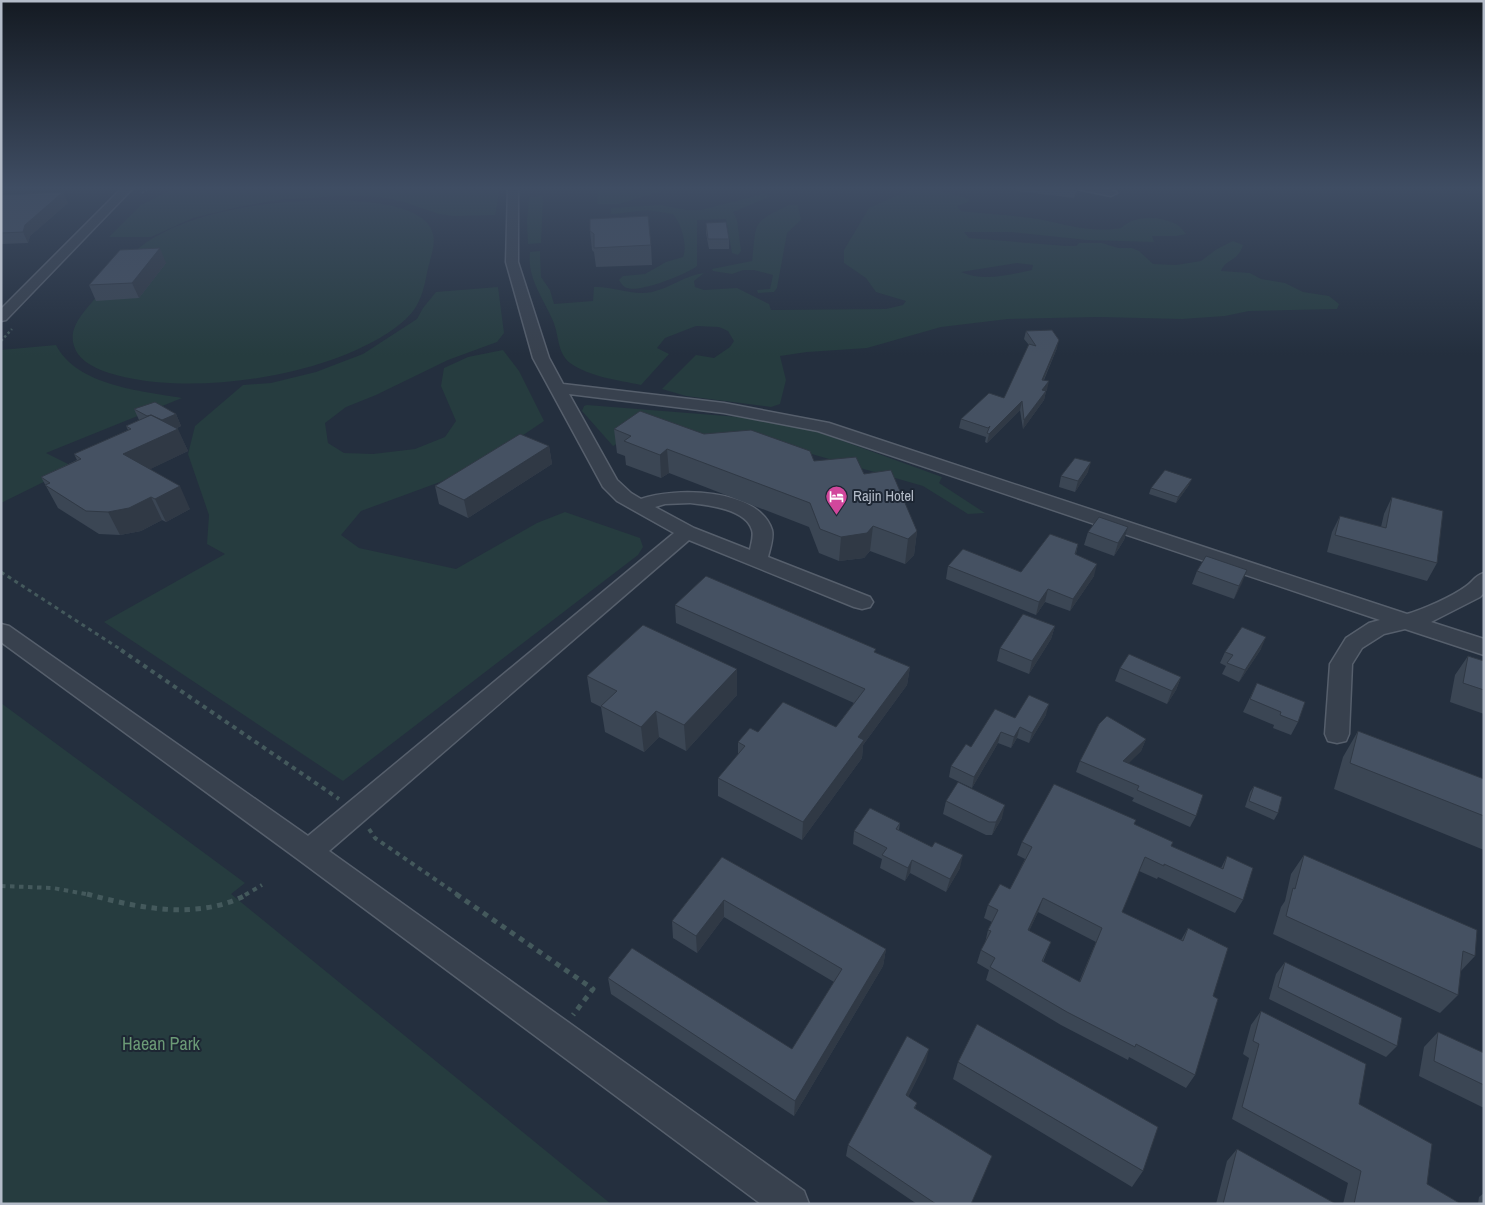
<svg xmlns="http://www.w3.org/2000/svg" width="1485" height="1205" font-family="'Archivo Narrow',sans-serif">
<rect width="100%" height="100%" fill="#242f3e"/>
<path fill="#263c3f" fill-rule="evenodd" d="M177 187H500L495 215 453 216 439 214 401 201 380 197 340 196 278 200 239 207 193 218 151 237H109L141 205Z
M598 187H676L619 204H597Z
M931 188 969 199 968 202 957 206 961 211C986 214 1013 215 1038 219 1068 225 1090 233 1121 228 1135 215 1157 216 1174 223 1179 225 1183 230 1186 234L1176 236H1152L1154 242 1087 240 1011 232H964L969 238 1066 246H1076L1079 243H1102L1118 248H1132L1139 251 1153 264 1176 265 1201 261 1217 249 1233 241 1243 245C1238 262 1225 259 1221 271L1250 273 1261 279 1285 283 1303 292 1329 296 1339 304 1337 309 1249 311 1225 316 1182 319 1099 317 1008 319 941 327 867 348 807 352 780 356 786 380 780 404 771 407 686 396 662 389 696 355 714 358 730 347 734 341 728 331 719 327 696 326 665 338 657 348 669 354 641 385C618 380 590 377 570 363 557 353 559 334 553 321 543 297 527 279 530 252L540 251 541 277 550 290 554 304 593 301 594 287C614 286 631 296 652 292 670 288 686 275 704 273L694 281 695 287 704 290 737 288 769 304 771 310 886 309 903 305 906 301 876 292 866 278 844 263V250L869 208 912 189ZM1017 263 1033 265 1032 270C1008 275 984 282 961 272Z
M763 194 771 196 733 212 737 220 741 251 738 255 732 253 726 219 697 220V266C687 274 640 293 627 288 623 287 621 283 619 280L623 276 645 274 666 262 683 257C688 245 681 223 673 214L647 210 614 214H611V208L660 205 687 210H701Z
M543 196 541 243 528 244 527 222 529 197Z
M320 200C347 200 425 200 433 234 436 245 429 262 427 273 422 299 417 312 395 328 330 375 206 394 129 378 110 374 77 366 73 342 70 324 87 309 97 296 109 281 120 264 134 252 180 212 262 202 320 200Z
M789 205H798L801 220 787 233 777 288 774 292 758 293 757 290 770 289 773 275 754 270H743L732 274 713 271 712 269 752 261C757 221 751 223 789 205Z
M498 287 504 333 497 342 448 360 376 395 346 407 325 423 328 443 344 453 373 454 415 449 445 437 456 421 441 386 444 368 468 357 503 350 519 371 544 421 470 471 361 511 341 535 359 548 456 569 537 523 565 512 640 538 643 547 638 555 343 781 104 622 225 554 207 544 209 515 188 454 195 426 243 385 271 383 316 372 363 354 417 319 423 308 436 292Z
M56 345C77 386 142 391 182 398L46 453 74 467 1 503V350Z
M587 405 777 420 796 424 942 477 939 483 985 513 968 514 923 486 745 435 636 433 613 446 582 411 584 406Z
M1 703 245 883 231 894 611 1204H1Z"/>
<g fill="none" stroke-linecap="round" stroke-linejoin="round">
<defs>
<path id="minor" d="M123 187H134L6 320 1 321V309Z
M508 187H518V262L549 358 563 384 724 403 829 423 1407 614C1422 610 1453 596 1465 587 1473 582 1474 576 1484 573V593L1480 597 1431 622 1484 639V655L1405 629 1384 634 1362 648 1352 664 1349 734 1346 741 1337 743 1328 741 1325 734 1330 664 1346 638 1369 623 1380 620 818 431 724 413 569 394 617 480 631 493 641 499C674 487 759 488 772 530 774 538 770 549 768 557L870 597 873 602 870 607 862 609 854 607 689 540 329 851 804 1191 809 1204H761L299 860 1 642V624L9 626 308 836 674 533 617 501 603 487 533 358 506 262ZM690 503C708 505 746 509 752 530 754 536 751 544 750 550L694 528 655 507 665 504Z
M1076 187H1096L1115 191 1117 193 1111 196 1077 189Z"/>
</defs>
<use href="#minor" stroke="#565f6c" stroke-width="3"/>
<path stroke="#44595c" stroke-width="2" stroke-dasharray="2 2" stroke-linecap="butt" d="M142 193 152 187"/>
<path stroke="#44595c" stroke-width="2.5" stroke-dasharray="2.5 2.5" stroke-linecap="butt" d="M1 341 12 329"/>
<path stroke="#44595c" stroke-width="3" stroke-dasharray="4 4" stroke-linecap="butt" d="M1 572 123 651"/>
<path stroke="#44595c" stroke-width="4" stroke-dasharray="4.5 4.5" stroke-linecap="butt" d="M121 650 339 799
M369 829 375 838 458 895
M1 886 53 888 91 895
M245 895 262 885"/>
<path stroke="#44595c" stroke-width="5" stroke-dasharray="5.5 5.5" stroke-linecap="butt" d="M87 894C138 908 198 921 248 894
M456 894 593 989 573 1015"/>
<use href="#minor" fill="#38414e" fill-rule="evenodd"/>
</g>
<path fill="#3b4654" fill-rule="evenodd" d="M1016 187H1078L1074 198 1016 191Z
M1104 187H1117L1116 189Z
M1 195 68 203 30 236 28 243 1 244Z
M706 223 729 239V249H709L706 233Z
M590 231 651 245 652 265 596 267 594 252 592 250Z
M166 263 139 298 96 301 89 285Z
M1026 331 1057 348 1044 380 1047 390 1046 391 1044 400 1023 429 1020 410 987 443 985 442 986 437 959 428 961 419 1004 398 1029 345 1024 339Z
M134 409 176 414 181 426 177 428 188 451 150 469 190 509 166 522 162 520 141 531 120 535 99 534 58 508 41 477 77 460 74 454 128 430 126 426 139 420Z
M614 429 704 434 814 461 864 474 917 531 914 555 905 564 870 551 864 558 839 561 819 553 809 527 669 473 661 478 626 465 625 456 617 453Z
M549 446 552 464 468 518 439 504 435 486Z
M1088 472 1075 492 1059 487 1061 476Z
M1189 485 1176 503 1149 494 1151 488Z
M1392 497 1437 563 1427 581 1327 552 1332 532 1340 516 1381 527 1384 514Z
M1128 527 1124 540 1114 556 1084 545 1088 532Z
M1078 544 1076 554 1094 576 1070 611 1045 602 1036 615 946 579 948 566 1021 572Z
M1247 570 1234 599 1192 584 1197 571Z
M675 605 876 653 910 667 907 685 863 745 862 758 802 840 718 796V778L738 755V742L758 732 836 727 854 703 676 623Z
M1055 626 1051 639 1029 674 997 661 1000 648Z
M1261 649 1239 682 1222 674 1226 666 1220 663 1225 652Z
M1468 656 1484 661V714L1450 702 1455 675Z
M1120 668 1181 677 1176 690 1167 704 1115 681Z
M587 676 737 695 686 751 659 737 644 752 605 732 601 707 591 702Z
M1257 683 1298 722 1291 735 1273 728 1274 725 1243 712Z
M1046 715 1029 743 1017 738 1011 748 998 743 972 788 949 777 951 766 971 747 1015 718Z
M1358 731 1484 779V850L1334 789 1343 757Z
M1146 739 1141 751 1128 763 1196 816 1190 827 1132 801 1134 798 1076 772 1080 761Z
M1254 786 1278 813 1274 820 1245 807 1250 792Z
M946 801 1002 818 992 835H986L943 814Z
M900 823 899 830 960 868 946 892 910 873 905 881 880 868 882 859 853 844 854 831Z
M1134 824 1171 846 1221 868 1227 856 1243 900 1235 913 1158 877 1157 879 1139 871 1122 912 1181 940 1188 928 1213 996 1195 1075 1186 1088 1129 1057 1128 1060 1061 1025 986 980 989 970 977 963 981 950 985 943 988 930 992 922 984 918 988 905 1010 889 1025 859 1017 855 1022 842ZM1038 912 1096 942 1079 982 1043 962 1051 942 1029 931Z
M1304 855 1475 956 1460 972 1458 995 1440 1013 1273 934 1281 907 1285 901 1291 874Z
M722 857 886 949 883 966 794 1116 611 994 608 978 792 1049 834 982 724 917 697 953 673 938 672 921Z
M1285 962 1397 1046 1386 1057 1269 999 1276 974Z
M1261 1011 1359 1104 1427 1184 1461 1204H1343L1348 1183 1232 1119 1249 1058 1243 1054 1251 1025Z
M1438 1032 1484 1053V1108L1419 1076 1424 1047Z
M926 1061 908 1097 917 1103 915 1108 971 1204H917L846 1156 848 1145Z
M958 1062 1143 1171 1132 1187 953 1079Z
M1237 1149 1336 1204H1216L1227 1161Z
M1484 1193V1204H1478L1479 1197Z"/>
<path fill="#303945" d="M63 192 68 203 30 236 28 243 23 232 25 225Z
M160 248 166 263 139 298 132 283Z
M1059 340 1057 348 1040 388 1042 380Z
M1049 381 1047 390 1040 398 1042 390Z
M1046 391 1044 400 1023 429 1024 420Z
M1022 401 1020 410 987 443 989 434Z
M176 414 181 426 163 434 157 422Z
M178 429 188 451 134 477 123 454Z
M549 446 552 464 468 518 464 500Z
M667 449 669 473 661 478 660 455Z
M1091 462 1088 472 1075 492 1078 481Z
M1192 479 1189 485 1176 503 1178 497Z
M180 486 190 509 166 522 155 499Z
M151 497 162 520 141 531 120 535 108 512Z
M873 526 870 551 864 558 839 561 841 537Z
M1128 527 1124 540 1114 556 1118 543Z
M917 531 914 555 905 564 908 539Z
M1097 564 1094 576 1070 611 1073 599Z
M1247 570 1242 583 1234 599 1239 586Z
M1048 589 1045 602 1036 615 1039 602Z
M1055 626 1051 639 1029 674 1032 661Z
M1266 637 1261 649 1239 682 1245 670Z
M910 667 907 685 863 745 862 758 802 840 803 822 858 737Z
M737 669V695L686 751 684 725Z
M1181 677 1176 690 1167 704 1172 691Z
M1049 704 1046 715 1029 743 1032 733Z
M656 711 659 737 644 752 641 727Z
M1020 727 1017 738 1011 748 1014 737Z
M1001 732 998 743 972 788 974 777Z
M1146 739 1141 751 1119 773 1123 761Z
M1005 805 1002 818 992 835 996 822Z
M963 855 960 868 946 892 950 879Z
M912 860 910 873 905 881 908 868Z
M1043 898 1038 912 1023 944 1028 930Z
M724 900V917L697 953 696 936Z
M886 949 883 966 794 1116 795 1101Z
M929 1049 926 1061 903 1107 906 1095Z"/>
<path fill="#455162" stroke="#303945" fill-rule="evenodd" d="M1048 187H1077L1076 190Z
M63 192 25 225 23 232 1 233V195Z
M648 216 651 245 594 248V234L590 231V219Z
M726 222 729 239H708L706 223Z
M160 248 132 283 89 285 120 250Z
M1052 330 1059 340 1042 380 1049 381 1042 390 1046 391 1024 420 1022 401 989 434 987 433 990 426 988 428 961 419 989 393 1004 398 1029 344 1036 346 1026 331Z
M155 402 176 414 162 420 151 415 147 416 134 409Z
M640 411 704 434 751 430 810 451 814 461 856 457 864 474 891 470 917 531 908 539 873 526 867 533 841 537 820 529 810 503 667 449 660 455 624 441 631 436 614 429Z
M151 415 178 429 123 454 180 486 155 499 151 497 129 508 108 512 86 511 45 485 50 483 41 477 81 459 74 454 131 429 126 426Z
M520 434 549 446 464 500 435 486Z
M1075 458 1091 462 1078 481 1061 476Z
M1165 470 1192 479 1178 497 1151 488Z
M1392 497 1443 511 1437 563 1335 535 1340 516 1386 528Z
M1099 517 1128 527 1118 543 1088 532Z
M1050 534 1078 544 1075 554 1097 564 1073 599 1048 589 1039 602 948 566 963 549 1021 572Z
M1206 556 1247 570 1239 586 1197 571Z
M706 576 876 649 874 652 910 667 858 737 864 740 803 822 718 778 745 746 738 742 750 728 758 732 783 702 836 727 865 689 675 605Z
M1023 614 1055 626 1032 661 1000 648Z
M643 625 737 669 684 725 656 711 641 727 601 706 617 691 587 676Z
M1242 627 1266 637 1245 670 1227 663 1233 655 1225 652Z
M1129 654 1181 677 1172 691 1120 668Z
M1468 656 1484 661V690L1463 683Z
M1257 683 1305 702 1298 722 1280 715 1281 712 1250 699Z
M1029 695 1049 704 1032 733 1020 727 1014 737 1001 732 974 777 951 766 966 744 971 747 995 709 1015 718Z
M1107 716 1146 739 1123 761 1203 795 1196 816 1137 790 1139 786 1080 761 1099 724Z
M1358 731 1484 779V816L1350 763Z
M958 782 1005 805 996 822H989L946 801Z
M1054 784 1136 820 1134 824 1173 842 1171 846 1223 869 1227 856 1253 868 1243 900 1164 864V866L1145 857 1122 912 1183 941 1188 928 1228 948 1213 996 1218 999 1195 1075 1136 1044 1135 1047 1067 1012 990 967 995 958 981 950 991 931 988 930 998 910 988 905 1000 884 1010 889 1032 847 1022 842ZM1043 898 1102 928 1080 982 1042 961 1051 942 1028 930Z
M1254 786 1282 797 1278 813 1249 801Z
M870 808 900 823 896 829 932 847 935 842 963 855 950 879 912 860 908 868 882 855 887 848 854 831Z
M1304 855 1477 930 1475 956 1463 951 1458 995 1286 916 1293 888 1295 889Z
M722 857 886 949 795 1101 608 978 632 948 792 1049 842 969 724 900 696 936 672 921Z
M1285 962 1402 1018 1397 1046 1278 987Z
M1261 1011 1366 1064 1359 1104 1432 1144 1427 1184 1461 1204H1354L1361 1171 1242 1107 1259 1044 1253 1041Z
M977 1024 1158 1127 1143 1171 958 1062Z
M1438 1032 1484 1053V1085L1434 1061Z
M907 1036 929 1049 906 1095 917 1103 914 1108 992 1156 971 1204H936L848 1145Z
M1237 1149 1336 1204H1223Z"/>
<linearGradient id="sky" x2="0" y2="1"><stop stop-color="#141a22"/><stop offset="0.53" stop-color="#3f4d63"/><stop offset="1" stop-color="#3f4d63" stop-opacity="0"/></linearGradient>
<rect width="1485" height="355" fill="url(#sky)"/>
<defs>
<symbol id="hotel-pin" viewBox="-11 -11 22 30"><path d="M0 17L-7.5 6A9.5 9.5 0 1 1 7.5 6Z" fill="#d1479c" stroke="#1d2633"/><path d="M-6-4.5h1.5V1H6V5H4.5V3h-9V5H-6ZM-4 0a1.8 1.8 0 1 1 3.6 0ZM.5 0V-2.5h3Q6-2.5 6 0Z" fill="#fff"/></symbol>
</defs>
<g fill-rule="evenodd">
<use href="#hotel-pin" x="824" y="484" width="25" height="34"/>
</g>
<g text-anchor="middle" stroke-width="4" stroke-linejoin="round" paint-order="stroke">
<g font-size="15" fill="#b4bcc9" stroke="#1d2633" text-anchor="start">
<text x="853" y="501">Rajin Hotel</text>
</g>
<g font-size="18" fill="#6b9a76" stroke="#1d2633">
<text x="161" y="1050">Haean Park</text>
</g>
</g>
<rect width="1485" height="1205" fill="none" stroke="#b4bcc9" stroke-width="5"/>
</svg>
